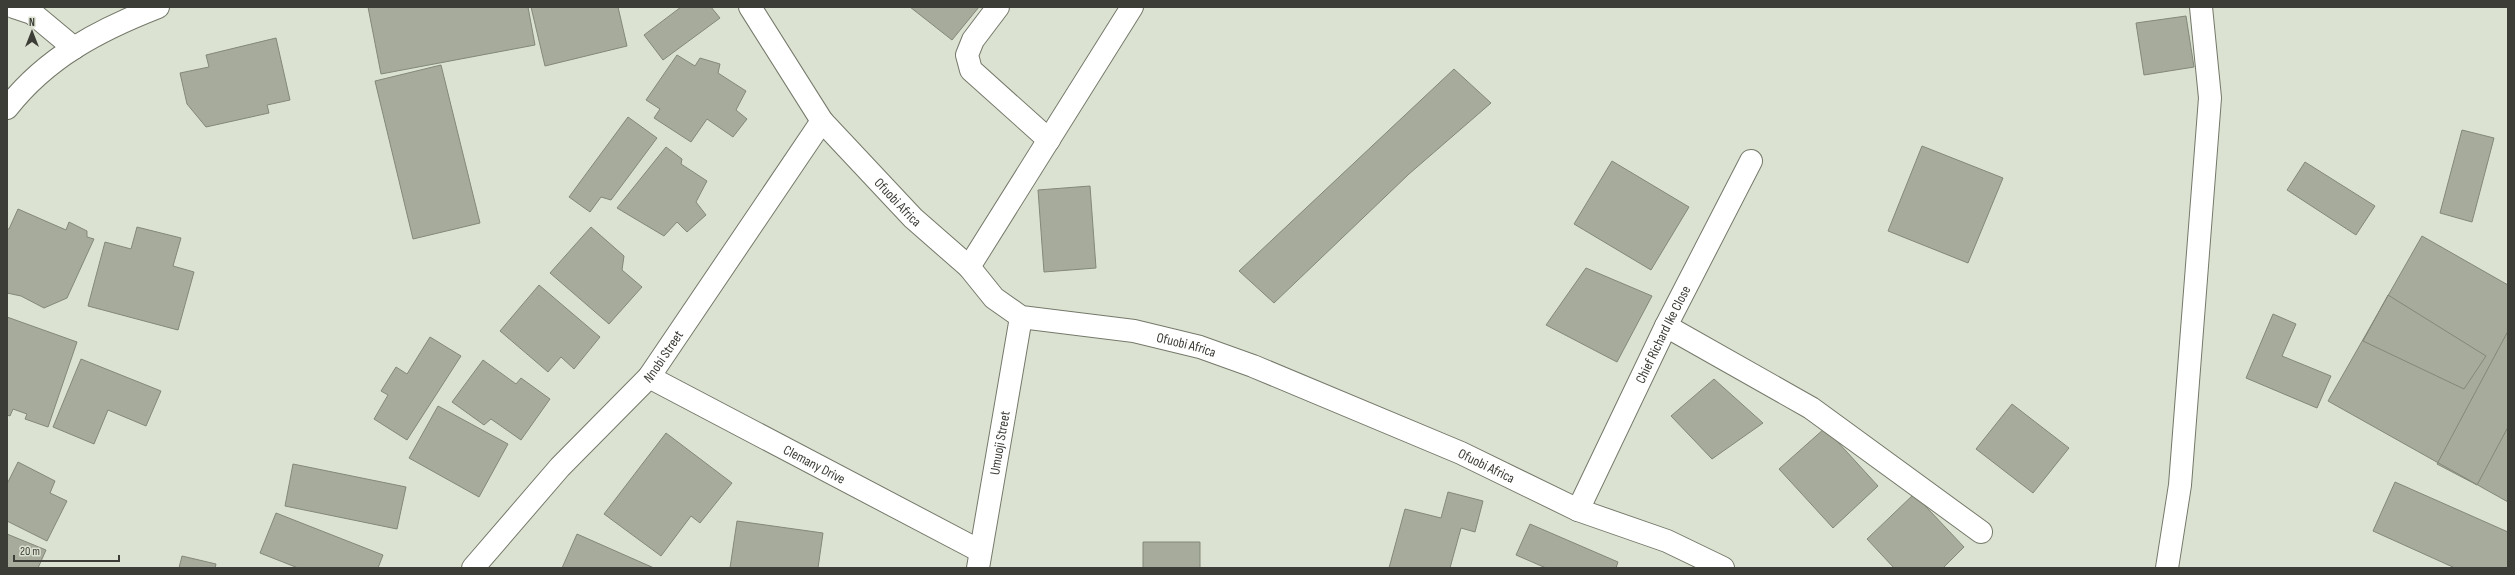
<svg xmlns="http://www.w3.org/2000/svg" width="2515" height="575" font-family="'Sofia Sans Condensed',sans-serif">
<rect width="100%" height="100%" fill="#dce2d1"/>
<path fill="#a6ab9b" stroke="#838879" d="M368 7H528L535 45 381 74Z
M531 7H618L627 46 545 66Z
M681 7H711L720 18 663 60 644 35Z
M910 7H979L952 40Z
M2186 16 2194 67 2144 75 2136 23Z
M276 38 290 100 267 105 269 113 206 127 187 104 180 73 209 67 206 55Z
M677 55 695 66 700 58 720 64 718 73 746 91 736 110 747 119 733 137 707 119 691 142 654 118 660 109 646 100Z
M441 65 480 223 413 239 375 81Z
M1454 69 1491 103 1409 174 1274 303 1239 271Z
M628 117 657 138 611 200 601 197 590 212 569 197Z
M2462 130 2494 138 2472 222 2440 213Z
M1922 146 2003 178 1968 263 1888 231Z
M666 147 682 159 681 164 707 181 696 202 706 215 687 232 677 222 664 236 617 208Z
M1612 161 1689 207 1651 270 1574 224Z
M2305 162 2375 206 2356 235 2287 190Z
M1090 186 1096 268 1044 272 1038 190Z
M18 209 66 230 69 222 87 231V237L94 239 67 298 44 308 21 296 7 293V229H9Z
M137 227 181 238 173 266 194 272 178 330 88 306 105 242 131 249Z
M591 227 624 256 622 270 642 287 609 324 550 273Z
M2422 236 2508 285V502L2328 401Z
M1586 268 1652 296 1617 362 1546 325Z
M539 285 600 337 574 369 561 357 548 372 500 331Z
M2388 295 2486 356 2464 389 2363 341Z
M2273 314 2296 324 2282 356 2331 376 2317 408 2246 378Z
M7 317 77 342 48 427 25 419 27 414 13 409 10 416 7 415Z
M2508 331V427L2477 485 2437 464Z
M430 337 461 356 407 440 374 419 388 395 381 391 396 367 407 374Z
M81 359 161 391 146 426 108 410 94 444 53 427Z
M483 360 516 384 521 378 550 399 521 440 491 419 484 425 452 402Z
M1714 379 1763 423 1712 459 1671 416Z
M2012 404 2069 448 2033 493 1976 449Z
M438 406 508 444 479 497 409 458Z
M1825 428 1878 486 1833 528 1779 469Z
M666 433 732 483 700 523 691 516 661 556 604 514Z
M18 462 55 481 50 493 67 501 47 541 7 521V484Z
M293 464 406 487 397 529 285 506Z
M2395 482 2508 532V568H2455L2373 531Z
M1448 492 1483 501 1475 532 1461 528 1450 568H1389L1405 509 1441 518Z
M1914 494 1964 547 1943 568H1894L1867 539Z
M276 513 383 555 378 568H298L260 553Z
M737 521 823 533 818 568H730Z
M1530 524 1618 562 1616 568H1546L1516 555Z
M7 534 46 550 38 568H7Z
M577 534 654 568H562Z
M1143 542H1200V568H1143Z
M182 556 216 564 215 568H179Z"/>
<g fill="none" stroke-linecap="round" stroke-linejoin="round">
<defs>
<g id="minor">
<path d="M14 7 32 13 74 48"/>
<path id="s1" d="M750 7 822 121 913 218 969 267 994 298 1021 317 1134 331 1200 347 1253 366 1461 453 1578 510 1667 541 1723 568"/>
<path d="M998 7 973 40 967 55 971 70 1049 140"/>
<path d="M7 108C47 57 99 30 158 7"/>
<path d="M969 267 1132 7"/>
<path d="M1666 326 1811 408 1981 532"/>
<path id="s2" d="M649 377 980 551"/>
<path id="s3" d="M1578 510 1666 326 1751 161"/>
<path id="s4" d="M473 568 560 467 649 377 822 121"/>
<path id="s5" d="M978 568 1021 317"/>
<path d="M2167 568 2180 485 2210 98 2201 7"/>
</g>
</defs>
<use href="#minor" stroke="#74796a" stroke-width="24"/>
<use href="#minor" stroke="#fff" stroke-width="22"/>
</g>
<g text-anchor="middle" stroke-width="4" stroke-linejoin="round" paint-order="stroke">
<g font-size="14" fill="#3b3d36" stroke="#dce2d1">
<text dy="5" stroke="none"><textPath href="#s1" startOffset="246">Ofuobi Africa</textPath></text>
<text dy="5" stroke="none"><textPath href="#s3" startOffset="195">Chief Richard Ike Close</textPath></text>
<text dy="5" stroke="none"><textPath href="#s1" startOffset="583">Ofuobi Africa</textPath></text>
<text dy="5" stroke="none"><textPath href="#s4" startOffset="285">Nnobi Street</textPath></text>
<text dy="5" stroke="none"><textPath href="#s5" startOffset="127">Umuoji Street</textPath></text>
<text dy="5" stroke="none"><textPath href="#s2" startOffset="187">Clemany Drive</textPath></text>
<text dy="5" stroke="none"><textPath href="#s1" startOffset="907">Ofuobi Africa</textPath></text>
</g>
</g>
<rect width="2515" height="575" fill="none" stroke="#3b3d36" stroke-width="16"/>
<g transform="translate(32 32)" stroke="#dce2d1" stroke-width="3" paint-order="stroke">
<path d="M0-3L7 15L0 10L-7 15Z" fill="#3b3d36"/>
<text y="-6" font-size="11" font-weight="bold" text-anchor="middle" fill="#3b3d36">N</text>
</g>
<path d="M14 555v6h105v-6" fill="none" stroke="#3b3d36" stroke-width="2"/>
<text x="20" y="555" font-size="12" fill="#3b3d36" stroke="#dce2d1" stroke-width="3" paint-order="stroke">20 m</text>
</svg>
